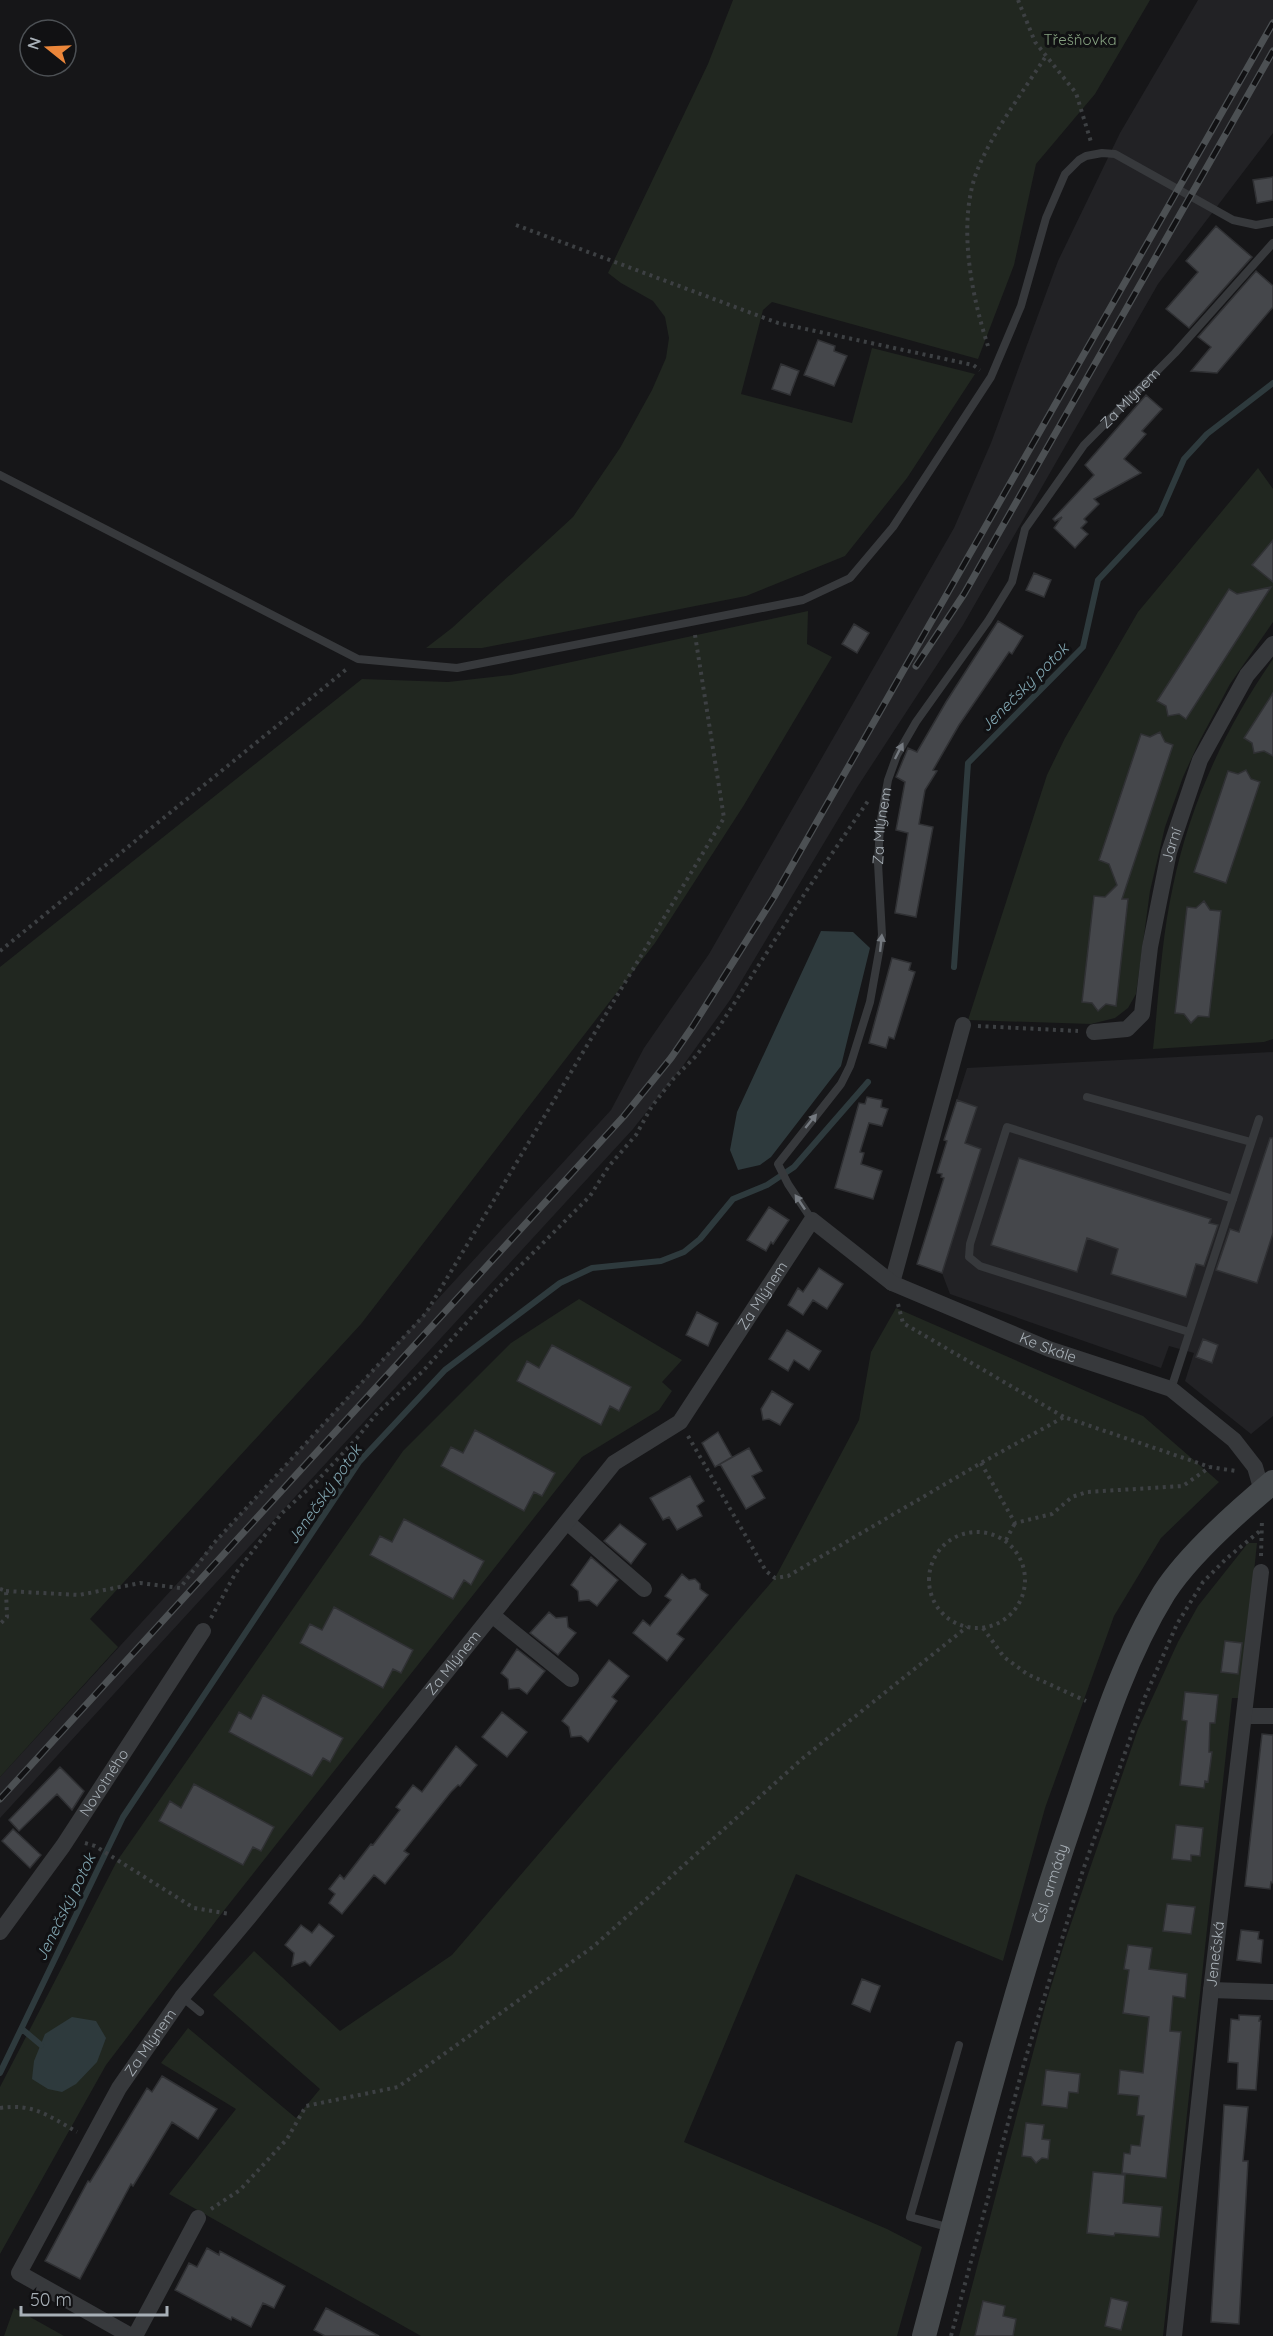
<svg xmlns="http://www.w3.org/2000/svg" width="1273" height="2336" font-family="Quicksand,sans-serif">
<rect width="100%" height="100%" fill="#161618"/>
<path fill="#222225" d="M1198 0H1273V133L1158 284 963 625 858 786 730 1000 682 1067 633 1129 0 1818V1777L611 1110 644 1048 709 954 954 528 991 443 1058 261 1120 133Z
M1273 1052V1416L1251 1434 1185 1381 1194 1353 1169 1346 1161 1368 950 1294 942 1273 917 1264 944 1178 941 1177 942 1174 937 1173 947 1142 944 1140 967 1068Z"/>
<path fill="#212720" d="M733 0H1150L1095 94 1036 164 1014 265 978 359 772 302 763 310 741 394 852 423 872 348 975 374 907 478 845 556 746 596 482 648H426L452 628 573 517 620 448 652 390 666 358 669 338 665 317 653 301 621 283 608 273 708 64Z
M1258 468 1273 489V622L1230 684 1199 742 1183 777 1165 827 1150 891 1136 994 1128 1008 1115 1018 1091 1024 968 1020 1047 775 1065 738 1138 612Z
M808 611 807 644 832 657 744 805 655 943 554 1074 361 1324 90 1619 118 1647 0 1777V967L362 679 448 682 511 675Z
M1273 659V1039L1264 1042 1153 1049C1159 995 1161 940 1173 886 1190 804 1225 728 1273 659Z
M579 1299 682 1360 662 1382 672 1391 659 1410 582 1457 222 1913 106 2065 0 2254V2087L117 1861 403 1451 511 1343Z
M896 1308 1143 1416 1219 1482 1161 1538 1114 1616 1045 1808 1003 1961 796 1874 684 2142 887 2229 922 2247 897 2336H421L169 2194 236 2109 161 2063 188 2028 296 2118 320 2089 213 1995 254 1951 340 2031 452 1955 775 1578 859 1420 871 1352Z
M1248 1543H1257L1241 1698H1232L1163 2336H959L1046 2003 1066 1938 1138 1729 1178 1642 1198 1606Z
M14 2308 64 2336H4Z"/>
<path fill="#2e3a3d" d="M821 931 853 932 870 948 841 1066 771 1157 760 1165 738 1170 730 1150 737 1112Z
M72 2017 96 2021 106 2038 97 2062 76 2084 62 2092 48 2089 32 2079 34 2061 45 2034Z"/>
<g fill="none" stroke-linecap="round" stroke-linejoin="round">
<path stroke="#2e3a3d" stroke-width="6" d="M954 967 968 763 1083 647 1098 580 1160 514 1184 459 1207 434 1273 383
M22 2029 41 2045
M0 2073 123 1817 359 1462 445 1370 560 1283 592 1268 661 1261 684 1252 700 1239 733 1199 767 1185 794 1167 868 1082"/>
</g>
<path fill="#45474b" stroke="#303134" stroke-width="1.5" d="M1273 177V200L1257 203 1253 180Z
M1216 226 1252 257 1189 328 1166 309 1198 272 1186 261Z
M1256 271 1273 286V307L1217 373 1191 371 1211 347 1198 337Z
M818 340 835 346 834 351 847 356 834 386 804 375Z
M781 364 799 371 790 395 772 389Z
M1146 395 1162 409 1142 431 1146 434 1124 459 1141 473 1094 499 1099 504 1084 519 1087 522 1081 528 1088 534 1075 548 1054 528 1062 517 1055 521 1053 519 1094 475 1085 465Z
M1273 540V582L1252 565Z
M1034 573 1051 580 1044 597 1026 590Z
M1271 587 1186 719 1179 714 1168 716 1166 706 1157 701 1229 589 1237 594Z
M998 621 1023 636 1012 654 1009 652 959 725 933 770 937 771 925 790 919 824 933 827 916 917 895 913 908 833 896 830 905 782 896 777 908 748 917 752 946 702Z
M854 624 869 633 857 653 842 644Z
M1273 693V756L1264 751 1254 753 1252 743 1244 738Z
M1160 732 1165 742 1173 745 1122 899H1128L1116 1006 1106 1004 1098 1011 1092 1003 1082 1002 1094 896 1105 897 1117 885 1109 864 1099 860 1141 734 1150 737Z
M1246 770 1251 779 1260 782 1226 883 1194 872 1228 771 1238 774Z
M1204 901 1210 910 1221 911 1218 938 1209 1017 1198 1016 1191 1023 1184 1014 1175 1013 1187 907 1196 908Z
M892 958 911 963 909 970 915 972 894 1039 889 1037 886 1048 869 1043Z
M867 1097 882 1100 881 1107 888 1109 882 1126 869 1123 860 1152 864 1153 861 1164 882 1171 873 1199 835 1188 859 1103 865 1104Z
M957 1100 977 1107 965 1143 981 1149 942 1273 917 1264 944 1178 941 1177 942 1174 937 1173 947 1141 944 1140Z
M1270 1138H1273V1233L1257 1283 1216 1270 1230 1229 1239 1232Z
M1019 1158 1211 1219 1209 1223 1218 1225 1204 1266 1196 1264 1186 1297 1111 1274 1118 1249 1087 1238 1077 1272 991 1245Z
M769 1207 789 1220 773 1244 771 1242 766 1251 747 1240Z
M819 1268 843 1284 827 1309 813 1300 803 1315 788 1305 798 1288 803 1292Z
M697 1312 718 1323 708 1346 686 1335Z
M787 1330 821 1351 809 1370 794 1360 788 1371 769 1359Z
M1203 1339 1218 1345 1212 1363 1196 1357Z
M552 1345 631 1387 619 1411 610 1406 601 1425 517 1381 527 1361 539 1368Z
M772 1391 793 1404 780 1425 769 1419 763 1420 761 1409Z
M475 1430 555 1473 542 1496 534 1492 524 1511 441 1466 451 1447 463 1453Z
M718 1432 732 1457 715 1467 702 1443Z
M749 1448 762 1471 752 1476 765 1498 746 1509 720 1464Z
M690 1476 704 1501 697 1506 702 1516 677 1530 669 1517 663 1520 650 1498Z
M404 1519 484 1561 471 1585 464 1580 453 1599 370 1555 380 1536 392 1542Z
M620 1524 646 1544 631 1564 604 1541Z
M591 1557 618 1580 597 1606 589 1600 579 1601 578 1591 571 1585Z
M682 1574 689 1580 695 1579 700 1584V1589L708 1595 677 1634 684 1639 667 1661 633 1633 643 1620 650 1626 671 1600 665 1596Z
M334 1607 413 1650 401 1673 393 1669 383 1688 300 1643 310 1624 322 1630Z
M549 1612 556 1618 567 1617 568 1627 576 1633 558 1655 530 1633Z
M1225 1641 1242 1643 1238 1674 1221 1672Z
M517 1649 545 1671 527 1694 519 1688 509 1689 508 1679 501 1673Z
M609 1660 629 1676 612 1697 617 1701 588 1742 581 1736 571 1737 569 1727 562 1721Z
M1185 1692 1218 1695 1215 1723H1210L1209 1752H1212L1208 1782 1205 1781 1204 1788 1180 1785 1187 1721 1182 1720Z
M263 1695 343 1738 330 1762 323 1758 312 1776 229 1732 239 1712 251 1719Z
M502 1712 527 1732 507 1757 482 1737Z
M1262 1734 1273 1735V1883L1271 1882 1270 1889 1245 1886Z
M456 1746 477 1765 460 1786 458 1785 451 1792 404 1851 409 1854 385 1884 374 1875 342 1914 329 1903 335 1894 329 1889 340 1875 344 1879 371 1844 373 1845 400 1810 396 1807 413 1785 422 1792Z
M60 1767 84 1791 72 1810 57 1794 19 1831 9 1820Z
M194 1784 274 1827 261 1851 253 1847 243 1865 159 1821 170 1801 181 1808Z
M1176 1825 1203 1828 1200 1856 1191 1855V1861L1172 1859Z
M13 1829 41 1855 30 1868 2 1841Z
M1167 1904 1195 1907 1191 1934 1163 1931Z
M319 1924 334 1936 310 1966 305 1961 292 1966 294 1953 285 1945 301 1925 312 1933Z
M1241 1930 1259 1932 1258 1939 1263 1940 1261 1963 1237 1960Z
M1128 1945 1152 1948 1149 1969 1187 1974 1185 1998 1173 1996 1170 2031 1181 2032 1166 2178 1122 2173 1124 2153 1130 2154 1131 2145 1140 2146 1144 2116 1137 2115 1139 2096 1118 2094 1120 2070 1143 2073 1149 2017 1123 2013 1129 1970 1124 1969Z
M862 1979 880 1986 870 2012 852 2004Z
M1239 2015 1260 2016 1259 2021H1261L1256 2090 1237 2089 1238 2063 1228 2062 1231 2019 1239 2020Z
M1046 2070 1080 2074 1078 2093 1069 2092 1067 2108 1042 2105Z
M162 2076 217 2109 198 2139 172 2122 133 2186 131 2184 80 2279 45 2261 88 2181 90 2182 147 2088 152 2092Z
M1224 2105 1248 2107 1243 2161H1248L1239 2324 1211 2322Z
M1026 2123 1044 2125 1042 2139 1050 2140 1048 2159 1042 2158 1036 2163 1031 2157 1022 2156Z
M1093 2172 1125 2175 1123 2203 1162 2207 1159 2237 1115 2233 1114 2236 1087 2233Z
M207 2248 219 2255 220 2251 285 2286 274 2308 263 2303 251 2327 232 2317 231 2320 175 2290 189 2263 197 2267Z
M1111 2298 1128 2302 1121 2330 1105 2326Z
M983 2301 1005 2306 1003 2316 1016 2319 1013 2336H975Z
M326 2308 379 2336H325L314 2330Z"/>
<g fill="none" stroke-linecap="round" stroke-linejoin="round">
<path stroke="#3d4043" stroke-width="4" stroke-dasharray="3 4.5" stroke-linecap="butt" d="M1018 0 1035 42 1076 93 1091 142
M516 225 778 323 973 365 980 370
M988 346C971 294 956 219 979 166 995 129 1024 90 1046 56
M0 951 348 668
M978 1026 1078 1031
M898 1304 903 1323 1064 1417
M688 1436 766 1571 775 1578 788 1576 981 1463 1064 1417 1210 1467 1236 1471
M981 1463 1015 1523 1052 1514 1072 1497 1087 1492 1183 1486 1210 1467
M929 1580a48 48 0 1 1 96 0a48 48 0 1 1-96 0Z
M1006 1540 1015 1523
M1261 1556 1262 1519
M0 1589 6 1591 7 1617 0 1624
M6 1591 79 1595 140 1583 180 1588 215 1542 426 1313 724 818 695 635
M211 1618 235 1574 282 1513 316 1482 357 1438 378 1412 423 1371 495 1291 590 1196 609 1166 636 1135 652 1106 674 1078 695 1057 719 1027 807 890 870 798
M983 1628 1004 1657 1027 1674 1086 1701
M85 1843 95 1846 194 1908 230 1914
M0 2108C33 2103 49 2116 77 2132
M211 2209 240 2190 287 2139 306 2106 398 2087 594 1946 803 1758 967 1627
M951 2336 1023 2067 1083 1870 1145 1697 1177 1624 1203 1582 1226 1559 1261 1530"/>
<g stroke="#37393c" stroke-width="8">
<path d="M0 475 358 659 457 668 803 600 850 578 893 527 991 377 1021 306 1046 218 1065 174 1079 160 1086 156 1102 153 1115 154 1233 220 1256 225 1273 222"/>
<path d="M1087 1097 1251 1142"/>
<path id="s1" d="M812 1220 788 1184 778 1164 841 1084 850 1066 870 1002 882 935 878 863 880 825 888 780 897 755 916 722 988 621 1012 582 1025 529 1084 445 1175 353 1273 243"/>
<path d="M1189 1332 980 1266 969 1257 970 1244 1007 1127 1233 1199"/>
<path d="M1171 1389 1259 1119"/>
<path d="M182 1997 200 2012"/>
<path d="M951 2228 910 2217 959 2045"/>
</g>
<g stroke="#37393c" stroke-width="16">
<path id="s2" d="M1094 1032 1127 1029 1142 1014 1150 947 1169 852 1200 760 1247 675 1273 644"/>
<path d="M892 1283 963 1025"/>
<path d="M567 1522 644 1589"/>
<path d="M492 1615 571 1679"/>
<path d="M1245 1716H1273"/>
<path id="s3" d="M0 1932 63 1846 203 1631"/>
<path d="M1211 1990 1273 1992"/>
<path id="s4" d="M131 2336 19 2273 119 2088 182 1997 249 1917 614 1463 680 1422 812 1220 892 1283 1049 1349 1171 1389 1234 1440 1255 1467 1262 1491"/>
<path d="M135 2336 198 2218"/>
<path id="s5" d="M1174 2336 1211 1990 1261 1572"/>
</g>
<path stroke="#45494c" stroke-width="24" id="s6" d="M924 2336C970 2163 1014 1989 1072 1819 1098 1742 1121 1663 1164 1593 1189 1554 1237 1512 1273 1482"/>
<defs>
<path id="rail" d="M916 666 964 594 1273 51
M0 1799 624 1116 671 1058 693 1026 774 897 1273 23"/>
</defs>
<use href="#rail" stroke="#4c5053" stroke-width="7"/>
<use href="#rail" stroke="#111113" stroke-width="4.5" stroke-dasharray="14" stroke-linecap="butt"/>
</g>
<defs><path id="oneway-solid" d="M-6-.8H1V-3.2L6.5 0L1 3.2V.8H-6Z" transform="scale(1.5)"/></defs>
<g fill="#757a80">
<use href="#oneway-solid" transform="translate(899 751) rotate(-63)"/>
<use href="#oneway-solid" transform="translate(881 943) rotate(-84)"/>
<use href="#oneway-solid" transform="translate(811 1121) rotate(-51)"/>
<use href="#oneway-solid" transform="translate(800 1202) rotate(-124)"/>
</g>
<g text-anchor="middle" stroke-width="6" stroke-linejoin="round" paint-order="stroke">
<g font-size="15" fill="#86a180" stroke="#111113">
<text x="1080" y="45">Třešňovka</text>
</g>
<g font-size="15" fill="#a8b0b7" stroke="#111113">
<text dy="5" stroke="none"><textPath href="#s1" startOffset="936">Za Mlýnem</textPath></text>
<text dy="5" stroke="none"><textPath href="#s1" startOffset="432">Za Mlýnem</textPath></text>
<text dy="5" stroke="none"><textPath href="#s2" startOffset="226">Jarní</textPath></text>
<text dy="5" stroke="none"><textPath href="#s4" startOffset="1365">Za Mlýnem</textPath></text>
<text dy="5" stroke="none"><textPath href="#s4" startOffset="1726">Ke Skále</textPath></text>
<text dy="5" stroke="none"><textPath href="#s4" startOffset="880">Za Mlýnem</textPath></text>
<text dy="5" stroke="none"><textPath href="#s3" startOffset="182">Novotného</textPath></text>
<text dy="5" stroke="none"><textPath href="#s6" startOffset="470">Čsl. armády</textPath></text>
<text dy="5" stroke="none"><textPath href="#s5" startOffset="384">Jenečská</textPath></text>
<text dy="5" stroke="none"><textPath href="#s4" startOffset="394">Za Mlýnem</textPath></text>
</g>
<g font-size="16" font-style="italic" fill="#81a6b1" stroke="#111113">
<text transform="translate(1024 687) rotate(-45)" y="6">Jenečský potok</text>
<text transform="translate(324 1494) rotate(-55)" y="6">Jenečský potok</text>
<text transform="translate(65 1907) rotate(-64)" y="6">Jenečský potok</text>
</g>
</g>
<g transform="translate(48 48) rotate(288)"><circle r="28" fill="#111113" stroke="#4d5155" stroke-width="1.5"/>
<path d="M0-4.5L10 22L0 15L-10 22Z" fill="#eb863a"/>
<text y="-9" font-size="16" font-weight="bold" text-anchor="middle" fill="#a8b0b7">N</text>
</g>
<path d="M21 2306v9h146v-9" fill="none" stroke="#a8b0b7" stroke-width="3"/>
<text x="30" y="2306" font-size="18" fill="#a8b0b7" stroke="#111113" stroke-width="4.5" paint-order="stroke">50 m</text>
</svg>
